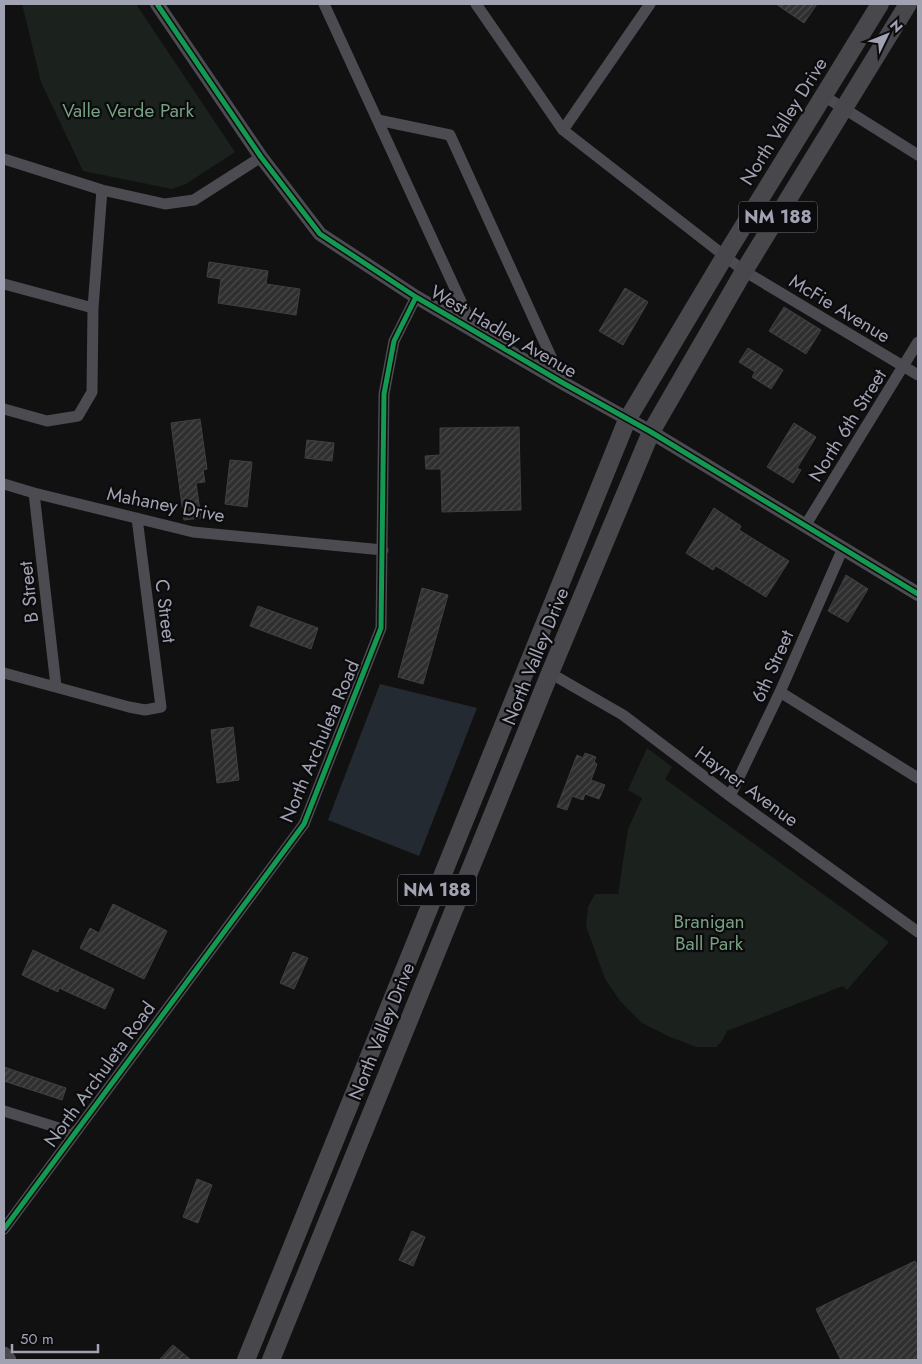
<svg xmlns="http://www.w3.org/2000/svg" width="922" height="1364" font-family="Jost,sans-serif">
<defs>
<pattern id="building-hatch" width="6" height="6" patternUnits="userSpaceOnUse" patternTransform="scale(1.25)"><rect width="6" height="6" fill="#2f2f30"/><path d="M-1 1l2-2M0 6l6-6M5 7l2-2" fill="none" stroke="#4a4a4c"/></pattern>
</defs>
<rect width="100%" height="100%" fill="#111"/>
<path fill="#1b211c" d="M22 4H136L235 152 186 184 172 189 83 171 41 82Z
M647 748 672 767 665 779 889 942 847 990 843 986 727 1031 722 1041 716 1047H696L668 1036 642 1023 620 1001 605 979 586 926 588 907 595 894H618L628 829 642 798 628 790Z"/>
<path fill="#242a32" d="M380 684 477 708 419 856 328 820Z"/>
<path fill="url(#building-hatch)" stroke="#404045" d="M776 4H817L804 23Z
M209 262 268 271 266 284 300 289 296 315 218 303 221 279 207 277Z
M625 288 648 302 623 345 599 331Z
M784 307 821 330 806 354 769 331Z
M748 348 783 370 771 389 752 377 755 372 739 362Z
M200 419 207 469 203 470 205 482 196 483 201 518 184 520 171 423Z
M794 423 816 437 797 468 801 470 793 483 767 467Z
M519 427 521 510 442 512 441 469H426L425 456 440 455V428Z
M307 440 334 443 332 461 305 458Z
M230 460 252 462 247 507 225 504Z
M714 508 741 526 739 530 789 561 766 597 716 566 713 570 686 553Z
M846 575 868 589 848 622 828 611Z
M422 588 448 595 423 684 398 677Z
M258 606 318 628 311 649 250 626Z
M233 727 239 780 217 783 211 730Z
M585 753 596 757 594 762 597 764 591 780 605 785 599 799 585 794 583 800 572 796 567 810 557 807 577 755 583 758Z
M113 904 167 931 144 979 80 948 90 928 99 933Z
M33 950 114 989 105 1009 59 988 58 992 22 975Z
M293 952 308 958 294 989 280 983Z
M4 1067 66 1088 62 1100 4 1081Z
M197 1179 212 1185 198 1223 183 1217Z
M412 1231 425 1237 413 1266 399 1260Z
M915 1261 918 1267V1360H841L816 1309Z
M173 1345 191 1360H159Z"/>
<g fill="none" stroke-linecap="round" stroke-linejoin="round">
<path stroke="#4b4b51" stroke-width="11" d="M324 4 475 332
M476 4 563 130 744 271 918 375
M824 96 918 155
M378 120 450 135 563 383
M563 130 650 4
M4 159 102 190 93 308 92 392 78 416 47 421 4 409
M102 190 165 204 194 200 261 157
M4 284 93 308
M4 484 34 493 193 532 383 550
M34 493 56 686
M805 526 918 342
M4 673 129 707 145 710 161 707 137 518
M550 673 623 715 730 796 918 932
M780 692 918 778
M730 796 780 692 843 548
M4 1111 75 1133
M4 1229 304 824 381 628 384 394 394 341 416 297"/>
<path stroke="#4b4b51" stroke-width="14" d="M157 4 261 157 320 234 416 297 563 383 651 432 918 594"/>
<path stroke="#49494e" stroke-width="15" d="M4 1354 9 1360"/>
<path stroke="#47474c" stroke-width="18" d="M246 1360 627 420 725 256 880 4
M271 1360 550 673 651 432 744 271 908 4"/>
<defs>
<path id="cycleway" d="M157 4 261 157 320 234 416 297 563 383 651 432 918 594
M4 1229 304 824 381 628 384 394 394 341 416 297"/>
</defs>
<use href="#cycleway" stroke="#0b0b0d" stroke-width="8"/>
<use href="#cycleway" stroke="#139951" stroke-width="5"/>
</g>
<g text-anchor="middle" stroke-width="4.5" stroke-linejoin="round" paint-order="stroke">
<g fill="#0b0b0d" stroke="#747581" stroke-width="1">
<rect x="739" y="201.5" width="78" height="31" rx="4"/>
<rect x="398" y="874.5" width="78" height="31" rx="4"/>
</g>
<g font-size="18" font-weight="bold" fill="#a1a3b3">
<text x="778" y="223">NM 188</text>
<text x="437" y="896">NM 188</text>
</g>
<g font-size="19" fill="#779f81" stroke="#0b0b0d">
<text x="128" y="117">Valle Verde Park</text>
<text x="709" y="928">Branigan<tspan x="709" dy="22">Ball Park</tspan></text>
</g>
<g font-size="19" fill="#a1a3b3" stroke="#0b0b0d">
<text transform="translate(783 121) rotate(-58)" y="7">North Valley Drive</text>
<text transform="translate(840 308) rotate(31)" y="7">McFie Avenue</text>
<text transform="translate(504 331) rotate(30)" y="7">West Hadley Avenue</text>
<text transform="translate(847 425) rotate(-58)" y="7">North 6th Street</text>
<text transform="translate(166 504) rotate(11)" y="7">Mahaney Drive</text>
<text transform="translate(28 592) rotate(-96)" y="7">B Street</text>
<text transform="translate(166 611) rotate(83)" y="7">C Street</text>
<text transform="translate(535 656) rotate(-68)" y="7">North Valley Drive</text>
<text transform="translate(772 666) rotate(-66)" y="7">6th Street</text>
<text transform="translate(319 741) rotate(-67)" y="7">North Archuleta Road</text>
<text transform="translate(747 786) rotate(36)" y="7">Hayner Avenue</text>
<text transform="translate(381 1031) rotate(-68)" y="7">North Valley Drive</text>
<text transform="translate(99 1074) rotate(-54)" y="7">North Archuleta Road</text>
</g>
</g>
<rect width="922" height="1364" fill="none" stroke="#a1a3b3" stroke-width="10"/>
<g transform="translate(887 35) rotate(47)" stroke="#0b0b0d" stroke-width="4" paint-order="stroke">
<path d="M0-4L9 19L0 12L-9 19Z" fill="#a1a3b3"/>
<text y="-8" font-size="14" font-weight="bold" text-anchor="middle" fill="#a1a3b3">N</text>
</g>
<path d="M12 1344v8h86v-8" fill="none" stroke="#a1a3b3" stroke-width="2.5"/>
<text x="20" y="1344" font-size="15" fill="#a1a3b3" stroke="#0b0b0d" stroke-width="4" paint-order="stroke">50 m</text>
</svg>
